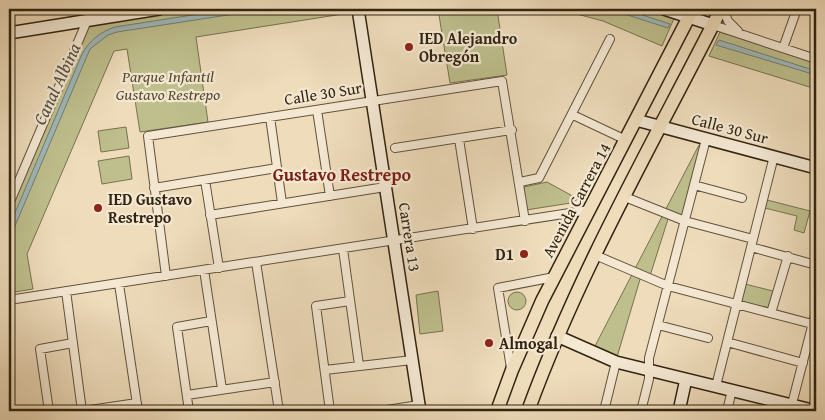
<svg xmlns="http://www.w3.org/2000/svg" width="825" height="420" font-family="'Gentium Book Plus',serif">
<rect width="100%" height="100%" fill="#eedcbb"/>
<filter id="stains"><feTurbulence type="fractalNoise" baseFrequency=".004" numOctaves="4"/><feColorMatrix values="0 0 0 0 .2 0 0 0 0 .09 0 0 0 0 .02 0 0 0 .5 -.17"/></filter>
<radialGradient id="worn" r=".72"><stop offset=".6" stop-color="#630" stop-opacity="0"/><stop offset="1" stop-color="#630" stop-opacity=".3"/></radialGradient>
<path fill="#bebf8d" stroke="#78724f" d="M95 9H121L123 17 179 9H375L196 37 208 122 140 132 127 49 114 51 27 254 33 289 9 293V213Z
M438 9H497L507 75 450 83Z
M558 9H653L675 16 662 46 603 21Z
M720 32 816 63V89L709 56Z
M126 127 129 148 101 152 98 131Z
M699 145 702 146 682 220 669 216 649 279 641 276 617 357 595 346Z
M129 156 132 179 102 184 98 161Z
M547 182 578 199 571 203 526 210 524 187Z
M767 200 810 211 804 233 794 230 797 216 765 208Z
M745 284 773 291 768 309 741 302Z
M438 291 443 331 420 334 416 295Z
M508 301a9 9 0 1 1 18 0a9 9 0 1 1-18 0Z"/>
<path fill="#9eb9ba" stroke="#737d76" d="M231 9H267L117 32 108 35 90 49 9 240V227L82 54C90 40 100 32 115 27Z
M609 9H624L670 24 668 28Z
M719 40 816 71V75L716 45Z"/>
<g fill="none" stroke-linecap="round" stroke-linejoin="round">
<defs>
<path id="street" d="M723 9 728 21 738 31
M713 25 816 59
M783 48 797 9
M317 110 330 196
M573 115 626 140
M270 117 282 203
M459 139 473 229
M395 148 512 130
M205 180 219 268
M520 182 539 178 610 39
M694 185 742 198
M154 188 277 168
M625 197 685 221 753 239
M9 204 92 9
M210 215 385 187
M751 247 816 265
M343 249 359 365
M595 255 668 286 816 325
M256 262 279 411
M204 270 222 389
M166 276 148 136 502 81 525 221
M119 284 138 411
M66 291 82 411
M9 300 589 210
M771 313 788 256
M658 325 708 338
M727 342 803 363
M511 368 498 288 554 277
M325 370 412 360
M716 386 774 156
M187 395 275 382
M793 400 816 311
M49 411 40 349 73 343
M83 411 137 403
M189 411 177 327 211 321
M330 411 316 306 350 301
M380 411 419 405
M604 411 616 362
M641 411 649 379V358L706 139
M727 411 732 390"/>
<path id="secondary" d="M358 9 420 411
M664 9 713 25
M9 33 159 9
M636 120 816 168
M557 336 616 362 816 411
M679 411 686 379"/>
<path id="primary" d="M497 411 512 370 542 301 693 9
M528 411C579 271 654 141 721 9"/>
</defs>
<use href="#street" stroke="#61523c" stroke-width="10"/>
<use href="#secondary" stroke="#322411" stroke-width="14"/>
<use href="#primary" stroke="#322411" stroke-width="15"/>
<use href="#street" stroke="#f4e8d3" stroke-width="8"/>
<use href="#secondary" stroke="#f4e8d3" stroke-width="11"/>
<use href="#primary" stroke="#eedcbb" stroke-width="12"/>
</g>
<g fill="#8f2418" stroke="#f4e8d3" stroke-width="2">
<circle cx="409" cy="47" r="5"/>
<circle cx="98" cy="208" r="5"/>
<circle cx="524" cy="254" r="5"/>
<circle cx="489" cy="343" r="5"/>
</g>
<g text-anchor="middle" stroke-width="4.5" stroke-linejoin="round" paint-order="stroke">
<g font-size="16" font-weight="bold" fill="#322411" stroke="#f4e8d3" text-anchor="start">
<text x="419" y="44">IED Alejandro<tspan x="419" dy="18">Obregón</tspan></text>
<text x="108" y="205">IED Gustavo<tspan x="108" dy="18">Restrepo</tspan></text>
<text x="514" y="260" text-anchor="end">D1</text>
<text x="499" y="349">Almogal</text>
</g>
<g font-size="16" font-style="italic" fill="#554b30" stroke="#f4e8d3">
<text x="168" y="82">Parque Infantil<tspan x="168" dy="18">Gustavo Restrepo</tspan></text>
</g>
<g font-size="16" fill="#322411" stroke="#f4e8d3">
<text transform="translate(323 93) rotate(-9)" y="6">Calle 30 Sur</text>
<text transform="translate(730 128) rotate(15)" y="6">Calle 30 Sur</text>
<text transform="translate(576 200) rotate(-62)" y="6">Avenida Carrera 14</text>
<text transform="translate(410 237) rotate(81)" y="6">Carrera 13</text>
</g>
<g font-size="18" font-style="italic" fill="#525144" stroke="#f4e8d3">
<text transform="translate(57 84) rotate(-65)" y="6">Canal Albina</text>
</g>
<g font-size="18" font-weight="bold" fill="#7a1f14" stroke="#f4e8d3">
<text x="342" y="181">Gustavo Restrepo</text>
</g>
</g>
<rect width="825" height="420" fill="none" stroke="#eedcbb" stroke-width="30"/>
<rect x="10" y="10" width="805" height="400" fill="none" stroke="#322411" stroke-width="2.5"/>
<rect x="15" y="15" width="795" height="390" fill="none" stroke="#322411"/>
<rect width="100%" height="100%" filter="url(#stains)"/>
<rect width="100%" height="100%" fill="url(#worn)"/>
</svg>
